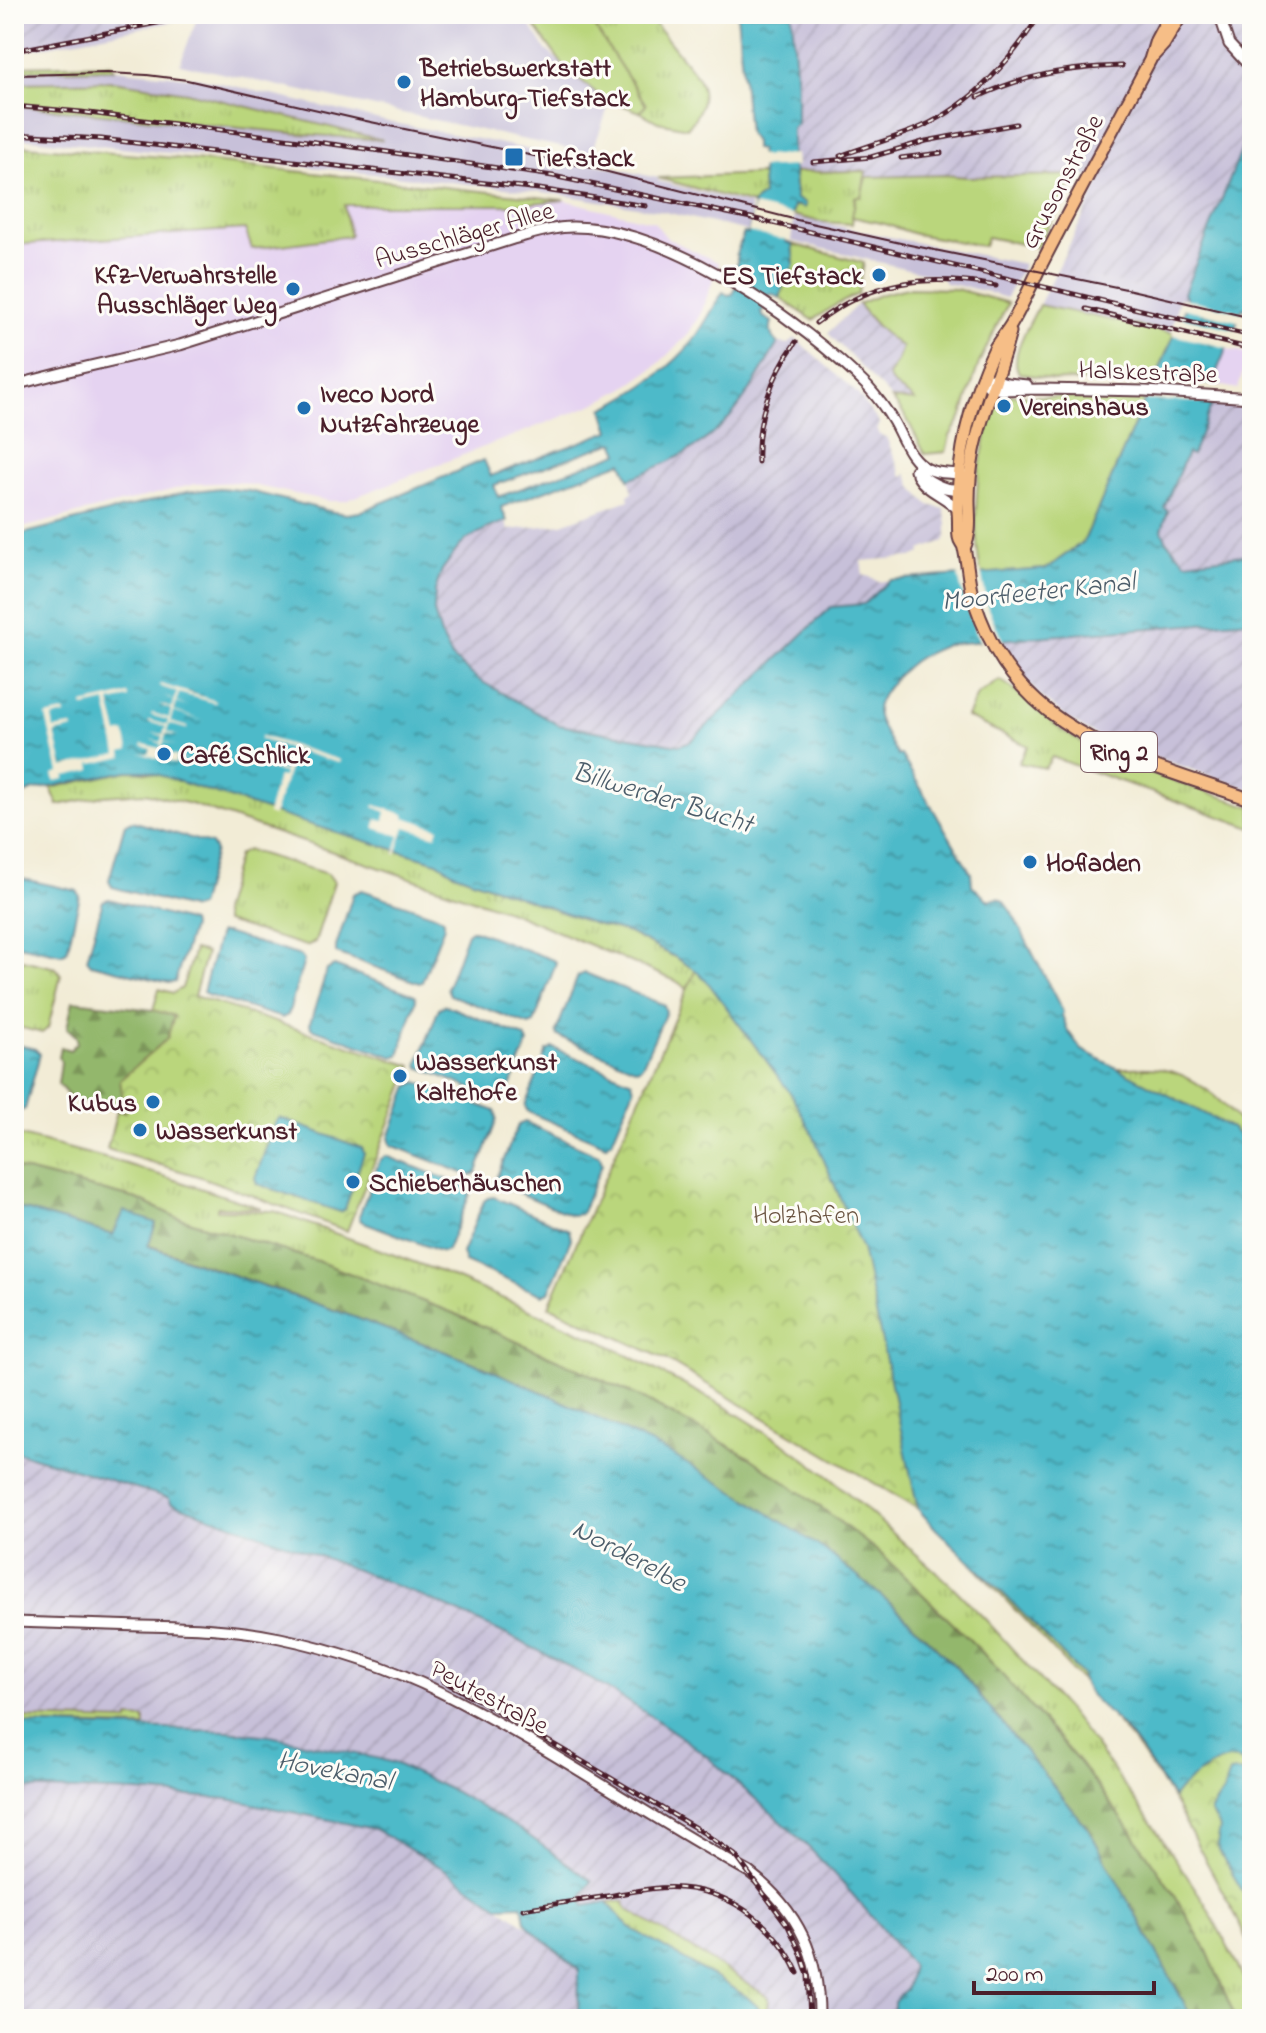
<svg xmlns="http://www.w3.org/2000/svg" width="1266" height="2033" font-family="'Indie Flower',sans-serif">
<defs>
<pattern id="industrial-furrows" width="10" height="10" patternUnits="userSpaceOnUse" patternTransform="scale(2)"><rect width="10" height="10" fill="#c7c0d9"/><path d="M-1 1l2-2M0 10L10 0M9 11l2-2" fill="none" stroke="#aca5ba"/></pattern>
<pattern id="grass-tufts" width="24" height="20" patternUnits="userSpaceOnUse" patternTransform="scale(2)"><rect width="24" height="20" fill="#bad67c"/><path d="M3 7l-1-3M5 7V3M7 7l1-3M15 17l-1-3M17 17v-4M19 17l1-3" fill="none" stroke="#a1b76b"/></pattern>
<pattern id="forest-firs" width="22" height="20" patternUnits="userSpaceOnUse" patternTransform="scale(2)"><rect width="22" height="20" fill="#93b76c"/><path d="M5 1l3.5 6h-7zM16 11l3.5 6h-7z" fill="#7a9459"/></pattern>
<pattern id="park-crowns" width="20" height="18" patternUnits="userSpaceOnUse" patternTransform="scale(2)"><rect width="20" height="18" fill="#bad67c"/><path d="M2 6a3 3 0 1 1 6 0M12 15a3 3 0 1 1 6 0" fill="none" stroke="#a1b76b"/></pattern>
<pattern id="water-ripples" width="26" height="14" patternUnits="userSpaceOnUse" patternTransform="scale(2)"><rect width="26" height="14" fill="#4ebac9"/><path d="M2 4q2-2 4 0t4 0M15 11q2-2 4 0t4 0" fill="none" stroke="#4397a3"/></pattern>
</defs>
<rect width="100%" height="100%" fill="#fdfcf7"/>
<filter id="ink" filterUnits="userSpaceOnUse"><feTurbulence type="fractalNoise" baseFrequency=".0125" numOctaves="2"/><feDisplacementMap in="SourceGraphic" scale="16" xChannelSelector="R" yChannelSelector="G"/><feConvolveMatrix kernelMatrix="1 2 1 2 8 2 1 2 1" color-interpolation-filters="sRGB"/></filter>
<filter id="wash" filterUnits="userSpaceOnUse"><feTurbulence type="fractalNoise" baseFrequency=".006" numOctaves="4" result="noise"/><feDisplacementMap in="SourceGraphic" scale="32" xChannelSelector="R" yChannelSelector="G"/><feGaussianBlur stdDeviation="1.8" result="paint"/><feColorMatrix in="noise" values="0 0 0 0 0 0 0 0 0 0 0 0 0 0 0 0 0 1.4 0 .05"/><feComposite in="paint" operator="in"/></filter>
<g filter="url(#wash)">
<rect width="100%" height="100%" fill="#f2ecd6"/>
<path fill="#e5d3f1" d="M564 200 654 222 667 238 719 263 701 313 687 336 655 367 625 388 592 405 345 501H330L238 482 195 484 14 530V392L28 388 14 352V245L245 229 252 249 350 235 343 205H511Z
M1227 349 1248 353 1238 389 1212 384Z"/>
<path fill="url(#industrial-furrows)" d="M14 14H158L14 43Z
M792 14H1252V124L1184 293 1188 300 1057 270 1102 178 1076 175 966 177 946 175 866 177 865 171 794 172 792 153V128L797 124V87Z
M858 304 888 338 902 347 897 361 900 391 907 394 916 402 892 399 828 333Z
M795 338 857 393 879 423 877 430 879 435 886 437 902 476 907 474 913 488 929 505 944 509 947 524V536L944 541 921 550V553L912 557 861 561 863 575 873 578 878 582 890 580 864 604 831 607 691 741 678 745 559 725 479 680 453 658 441 635 434 612 435 591 442 570 459 547 478 532 506 522 508 530 562 524 629 500 628 495 633 492 629 479 681 456 715 433 744 398 778 343 789 344Z
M1231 400 1252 401V554L1186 562 1180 558 1164 536 1161 530 1168 511 1164 509 1187 453 1192 454 1212 404H1224Z
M1252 620V790L1102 739 1067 718 1038 694 1013 665 1002 639Z
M14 1451 169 1498 171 1504 315 1553 453 1609 544 1652 596 1682 667 1727 728 1773 817 1856 850 1891 912 1967 906 1990 894 2002V2019H767L768 1997 629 1910 624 1904V1901L584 1906 582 1896 592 1881 521 1830 453 1791 396 1764 270 1736 228 1731 145 1727V1720L129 1719V1721L18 1718V1712H14Z
M14 1788 137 1792 228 1799 374 1829 444 1869 498 1906 530 1928 579 1970 578 2019H14Z"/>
<path fill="#c7c0d9" d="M158 14H212L17 52 14 55V43Z
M237 14H523L546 50 601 97 603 105 608 108 592 153 521 139 180 64 196 21Z
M49 69H114L199 78 389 122 498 143 658 178V181L750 205V216L755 217 752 232 656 210 543 192 308 167 30 139H14V106L301 134 376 140 187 92 113 81 14 83V71Z
M794 217 899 239 1024 264 1006 298 984 291 945 283 941 277 791 241Z
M1057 270 1179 298 1171 332 1039 305Z"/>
<path fill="url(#grass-tufts)" stroke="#827a54" stroke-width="2" d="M586 14H647L697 76C708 96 701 112 687 128L658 122 640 112 646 105Z
M111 64 114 69 14 71V66Z
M113 81 187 92 383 140 301 134 14 105V83Z
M14 145 175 158 564 200 511 205H344L350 236 252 249 245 229 14 245Z
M866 171 861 198 855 197 852 224 821 222 792 215 796 199 794 172Z
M762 174 763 195 752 204 658 178Z
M792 244 864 263 858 294 832 307 813 320 780 298 785 278 794 265Z
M1000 680C1025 695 1043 718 1068 734 1122 768 1192 786 1252 807V828L1052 757 1045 768 1018 763 1028 746 967 717 977 695Z
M127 771C172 771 225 796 268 810 324 829 381 845 437 862L454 873 592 923 629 933 675 957 695 970 709 984 698 1001 686 988 676 981 511 912 191 804 145 793 104 796 58 805 51 788Z
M247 850 328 874 334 882 315 942 306 946 225 922 222 912 238 855Z
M14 958 56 968 61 975 48 1028 42 1033 14 1026Z
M1115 1068C1130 1068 1146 1067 1160 1069 1201 1075 1226 1107 1252 1135V1148L1230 1127Z
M14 1134 123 1163 261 1208 217 1207V1210L274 1211 441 1272 541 1315 603 1342 726 1407 785 1444 832 1479 950 1584 986 1620 1069 1712 1095 1745 1154 1827 1205 1903 1252 1994V2019H1236L1207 1951 1172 1891 1126 1824 1078 1761 981 1651 881 1554 811 1500 749 1457 640 1397 453 1313 317 1261 176 1217 137 1199 14 1168Z
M14 1712H18L19 1718 129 1721V1718L145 1719V1727L14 1724Z
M626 1901 624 1904 629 1910 769 1997 767 2019H761L758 2007 746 1996 629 1927 607 1902Z"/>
<path fill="url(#forest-firs)" stroke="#6e6b4c" stroke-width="2" d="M73 1001 153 1010 174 1015 167 1039 121 1080 125 1112 71 1099 58 1084 61 1062 59 1057 61 1047 70 1050 77 1043V1037L67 1028Z
M14 1168 137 1199 176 1217 317 1261 453 1313 640 1397 749 1457 811 1500 881 1554 981 1651 1078 1761 1126 1824 1172 1891 1207 1951 1236 2019H1193L1088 1828 956 1667 896 1608 825 1550 549 1395 469 1361 354 1317 148 1245 156 1223 124 1212 113 1235 14 1207Z"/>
<path fill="url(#park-crowns)" stroke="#827a54" stroke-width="2" d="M194 950 206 953 194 996 412 1066 347 1231 201 1177 107 1149 117 1111 125 1112 120 1080 167 1039 174 1016 153 1010 159 989 173 993 182 988Z
M702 955 1252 1370V1952L1237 1918 1168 1791 1132 1740 1079 1678 923 1512 663 1358 549 1306Z"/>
<path fill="#bad67c" stroke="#827a54" stroke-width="2" d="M528 14H586L646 105 640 112 601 97 563 65 533 24Z
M946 175 966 177 1076 175 1037 247 987 237 984 246 915 234 885 224 852 217 856 197H861L866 177Z
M907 288 956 289 1008 303 979 363 961 418 950 436 946 452 925 454 906 417 892 399 915 401C906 391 894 390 888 376L897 361 902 347C884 335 871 320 858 304L882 294Z
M1039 305 1174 333 1154 384 1054 380 1019 373C1008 355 1030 324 1039 305Z
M1009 395 1145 400 1084 541 1046 569 981 574C976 547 975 519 977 492 978 473 988 415 998 401 1002 396 1003 396 1009 395Z"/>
<path fill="url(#water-ripples)" stroke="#4c6c7a" stroke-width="2" fill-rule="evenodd" d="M737 14H792L797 87V124L792 128V153L796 199 805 203V208L794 205 786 242 792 244 794 265 785 278 780 298 773 294 768 295 767 297 770 299 764 310 761 311 762 316 772 322C769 331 771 338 778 343 763 368 749 395 730 417 703 448 666 464 629 479L622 462 501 507 507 521 488 528 466 540 459 547 442 570 435 591 434 612 441 635 453 659 479 680 559 725 679 745 691 741 831 607 864 604 890 580 1046 569 1084 541 1145 400 1154 383 1188 301 1184 293 1252 124V304L1249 311 1243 308 1212 383V404L1192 455 1187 453 1164 508 1168 511 1162 530 1167 542 1186 562 1252 554V620L948 644C939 648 929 652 920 657 905 666 878 693 877 710 877 723 892 744 898 756L901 755 971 873 972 885 989 901 997 898 1003 901 1012 913 1063 1012 1062 1015 1068 1031 1082 1050 1230 1127 1252 1148V1907L1219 1851 1217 1845 1220 1828 1210 1812 1223 1792 1230 1773C1236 1771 1242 1774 1247 1771V1767C1242 1763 1238 1759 1230 1759 1216 1759 1179 1786 1173 1798 1158 1776 1144 1753 1127 1732 1112 1713 1085 1699 1081 1674L1001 1591 936 1529 918 1509 862 1249 814 1137 791 1094 709 984 695 970 675 957 629 933 592 923 454 873 437 862 305 823 147 771H127L31 791 14 799V536L187 492 220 488 249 491 333 512 347 514 360 512 484 460 491 476 610 431 603 409C637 392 669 371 693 341 704 326 713 308 723 292L728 295 733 294 740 277 737 271V256L736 254 744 233 748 234 754 206 752 204 763 195 760 150 754 149V142L748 133ZM614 442 619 453 498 497 494 485Z
M132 821 211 844 215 851 199 907 193 909 112 887 109 880 125 824Z
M14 877 77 891 80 896 67 951 61 954 14 944Z
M362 890 441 917 444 920V926L422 982 419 983 336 953V947L353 894Z
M109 899 191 922 192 927 175 982 169 983 91 964 87 959 103 901Z
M471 930H474L553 960 556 963 534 1023 529 1025 450 995 447 988 467 933Z
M219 933H225L301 956 304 961 288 1015 282 1018 207 995 203 992Z
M334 966 415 995 416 1000 399 1055 394 1057 311 1028 310 1023 327 970Z
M585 973 664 1005 666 1012 642 1066 637 1069 558 1036 556 1032 578 976Z
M445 1005 525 1037 528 1043 505 1099 501 1101 419 1067 418 1064 439 1008Z
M14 1044 35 1049 40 1054 25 1109 19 1112 14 1110Z
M553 1048 632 1081 634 1089 612 1141 606 1145 528 1112 525 1106 547 1051Z
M417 1082 495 1111 497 1119 477 1172 471 1176 391 1145 389 1137 409 1086Z
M280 1118 362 1148 364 1153 345 1209 340 1212 257 1184 255 1178 276 1121Z
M525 1122 600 1156 602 1164 581 1214 571 1215 498 1184 496 1179 518 1125Z
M386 1156 467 1187 470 1194 447 1250 442 1252 361 1221 359 1216 380 1160Z
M494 1197 569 1230 571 1239 549 1292 542 1295 465 1262 462 1253 484 1201 488 1198Z
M14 1207 113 1235 124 1211 156 1223 148 1246 354 1317 469 1361 549 1395 662 1449 745 1498 825 1550 896 1608 956 1667 1088 1828 1193 2019H894V2002L906 1990 912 1966C882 1928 851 1891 817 1856 792 1830 764 1806 737 1783 723 1771 711 1759 696 1748 540 1631 353 1567 171 1503L169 1498 14 1451Z
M14 1724 228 1731 270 1736 380 1759 396 1764 453 1791 488 1811 521 1830 592 1881 582 1896 584 1906 607 1902 629 1927 746 1996 758 2007 761 2019H578L579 1970 530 1928 525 1921 522 1905 498 1906 444 1869 374 1829 228 1799 137 1792 14 1788Z"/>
<path fill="#f2ecd6" d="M796 154 797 166 757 168 756 156Z
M754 206 793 215 788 241 748 232Z
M1183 298 1245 313 1241 322 1181 308Z
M1177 316 1239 330 1232 349 1172 335 1175 325 1173 324Z
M1151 381 1215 384V389L1213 390 1216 394V403L1144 400 1145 392Z
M981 570 988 609 1004 643 981 646 964 600 957 572Z
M160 684 216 701 215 703 179 693 176 702 189 707 176 703 174 711 207 722 173 712 170 722 187 727V729L169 724 167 732 178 736 166 734 164 741 177 746 164 742 161 751 195 763 177 758 175 764 140 753 149 754 151 749 142 746 143 744 160 748 161 744 150 739 161 742 163 736 152 733 163 734 166 727 149 722V720L167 725 168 720 151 715 152 713 169 718 171 710 158 704 172 708 174 701 161 696 174 700 177 692 159 686Z
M128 694 129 698 110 702 118 734 125 732 129 750 122 752 123 757 92 764 91 762 92 770 65 776V779L55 781 53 774 59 772 46 716 64 712 65 715 52 718 54 729 72 726 73 729 55 733 63 767 117 754 106 702 84 707 83 704Z
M261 736 340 760 339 763 292 749 295 751 273 816 267 814 278 776 283 777 284 773 262 768 263 765 284 771 291 749 260 739Z
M375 805 404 814V817L439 828 436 836 405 827 396 854 394 853 400 836 374 828 377 819 384 820 386 812 374 807Z"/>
</g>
<g filter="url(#ink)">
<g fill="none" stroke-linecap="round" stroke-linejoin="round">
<defs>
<path id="minor" d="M1219 14 1229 44 1252 69
M990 378 1007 383 1027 385
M982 379 989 387 1001 390 1042 389 1145 391 1252 398
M14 385 73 370 180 345 513 239C532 234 552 227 572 227 667 226 803 321 868 387 877 397 886 409 893 421 903 438 909 460 928 469 939 475 952 472 964 475
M915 470C928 481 945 493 962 488
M917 475C927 493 946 495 958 510
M14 1622C56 1623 99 1625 141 1626 188 1627 234 1628 280 1638 333 1649 392 1668 440 1692 547 1745 645 1815 749 1872 799 1910 820 1957 819 2019"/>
<path id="major" d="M1170 14 1156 40 1150 60C1114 128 1077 195 1042 263 1032 283 1023 304 1012 323 1007 332 1000 339 995 348 970 398 957 457 958 512 959 520 958 529 959 537 960 543 962 542 964 548 967 561 968 576 971 590 986 644 1016 690 1062 721 1119 760 1188 777 1252 800
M1153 56 1164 44 1182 14
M964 549C972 531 969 519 969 500 969 484 971 467 974 451 982 410 1000 373 1010 332"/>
</defs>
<use href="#minor" stroke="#633e45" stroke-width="13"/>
<use href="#major" stroke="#633e45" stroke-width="15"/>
<use href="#minor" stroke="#fff" stroke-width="9"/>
<use href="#major" stroke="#f6be87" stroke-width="11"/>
<path stroke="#4a1f2b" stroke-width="2" d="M14 75 107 73 147 75 187 80 366 121 592 168 797 220 905 244 1131 290 1252 318"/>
<defs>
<path id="rail" d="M14 51 203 14
M978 97C1027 74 1068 68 1122 66
M14 106 81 112 339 145 553 176 751 218 1252 336
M14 134 101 139 539 189 646 206
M840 156C867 146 895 138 921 127 972 105 1012 60 1040 14
M901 158 941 153
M813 162 871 157 926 141 1016 124
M1086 309 1252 349
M816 323C873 279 927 274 996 286
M758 462C756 420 771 376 796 342
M443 1681 482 1702 704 1833 735 1855 788 1926 800 1951 808 1975 810 2019
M523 1909C553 1904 584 1900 614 1895 636 1891 658 1886 681 1888 733 1892 777 1926 798 1973"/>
</defs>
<use href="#rail" stroke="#4a1f2b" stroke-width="5"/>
<use href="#rail" stroke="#fdfcf7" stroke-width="2" stroke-dasharray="6" stroke-linecap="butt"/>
</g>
</g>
<g fill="#1f6fb2" stroke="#fdfcf7" stroke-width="3">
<circle cx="404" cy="82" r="8"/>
<rect x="504" y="147" width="20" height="20" rx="4"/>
<circle cx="879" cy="275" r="8"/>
<circle cx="293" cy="289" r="8"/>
<circle cx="1004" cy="406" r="8"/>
<circle cx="304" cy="408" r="8"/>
<circle cx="164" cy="754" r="8"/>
<circle cx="1030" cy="862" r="8"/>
<circle cx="400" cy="1076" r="8"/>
<circle cx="153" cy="1102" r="8"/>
<circle cx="140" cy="1130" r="8"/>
<circle cx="353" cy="1182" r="8"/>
</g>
<g text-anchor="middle" stroke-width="6" stroke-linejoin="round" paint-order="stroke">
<rect fill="#fdfcf7" stroke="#806168" stroke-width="2" x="1081" y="732" width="76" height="40" rx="6"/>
<g font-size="24" font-weight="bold" fill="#4a1f2b">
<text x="1119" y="760">Ring 2</text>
</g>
<g font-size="26" font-weight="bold" fill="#4a1f2b" stroke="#fdfcf7" text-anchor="start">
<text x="420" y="76">Betriebswerkstatt<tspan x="420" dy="30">Hamburg-Tiefstack</tspan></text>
<text x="532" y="166">Tiefstack</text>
<text x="277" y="283" text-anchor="end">Kfz-Verwahrstelle<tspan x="277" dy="30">Ausschläger Weg</tspan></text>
<text x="863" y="284" text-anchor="end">ES Tiefstack</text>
<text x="320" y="402">Iveco Nord<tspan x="320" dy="30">Nutzfahrzeuge</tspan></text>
<text x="1020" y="415">Vereinshaus</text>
<text x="180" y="763">Café Schlick</text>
<text x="1046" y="871">Hofladen</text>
<text x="416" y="1070">Wasserkunst<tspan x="416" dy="30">Kaltehofe</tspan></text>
<text x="137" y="1111" text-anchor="end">Kubus</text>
<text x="156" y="1139">Wasserkunst</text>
<text x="369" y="1191">Schieberhäuschen</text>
</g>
<g font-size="26" fill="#4a1f2b" stroke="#fdfcf7">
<text transform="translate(1061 181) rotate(-62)" y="9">Grusonstraße</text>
<text transform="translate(464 234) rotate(-16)" y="9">Ausschläger Allee</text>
<text transform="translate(1148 371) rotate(2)" y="9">Halskestraße</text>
<text transform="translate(490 1696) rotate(28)" y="9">Peutestraße</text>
</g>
<g font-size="26" fill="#6c5643" stroke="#fdfcf7">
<text x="806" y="1223">Holzhafen</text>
</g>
<g font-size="28" font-style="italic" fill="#4c5d6a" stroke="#fdfcf7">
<text transform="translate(1038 590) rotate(-6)" y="10">Moorfleeter Kanal</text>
<text transform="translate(663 796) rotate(17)" y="10">Billwerder Bucht</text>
<text transform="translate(630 1554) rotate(28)" y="10">Norderelbe</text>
<text transform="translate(335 1769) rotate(11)" y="10">Hovekanal</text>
</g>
</g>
<rect width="1266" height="2033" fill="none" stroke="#fdfcf7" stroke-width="48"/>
<path d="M974 1981v12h180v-12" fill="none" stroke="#4a1f2b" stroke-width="4"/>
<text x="986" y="1981" font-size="24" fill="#4a1f2b" stroke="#fdfcf7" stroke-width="6" paint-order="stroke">200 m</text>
</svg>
